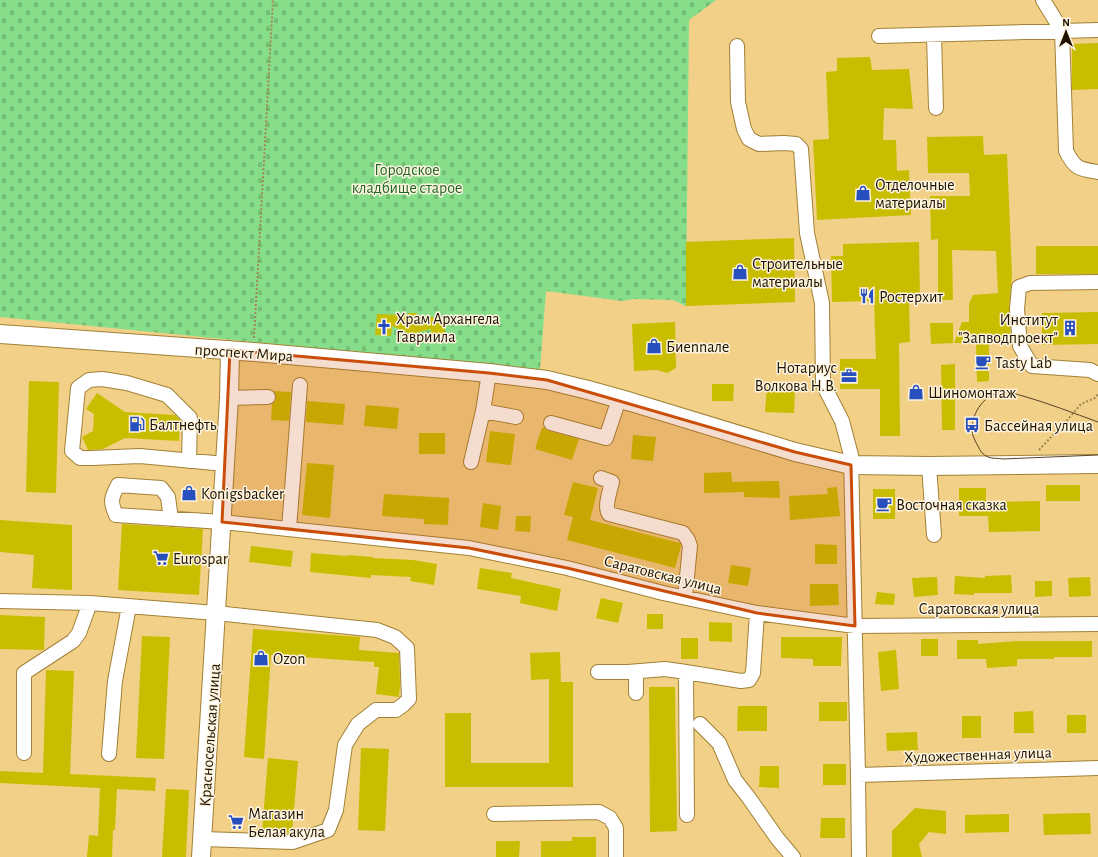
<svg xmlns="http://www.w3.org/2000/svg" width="1098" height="857" font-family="'Alegreya Sans',sans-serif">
<defs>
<pattern id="cemetery-stones" width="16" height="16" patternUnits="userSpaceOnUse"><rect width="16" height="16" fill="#87de8a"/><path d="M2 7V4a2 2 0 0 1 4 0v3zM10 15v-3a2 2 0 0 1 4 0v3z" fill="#74be75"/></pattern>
</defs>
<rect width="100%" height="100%" fill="#f2d087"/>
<path fill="url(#cemetery-stones)" d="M0 0H716L689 20 686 306 673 300 633 299 622 301 546 291 540 370 0 317Z"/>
<path fill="#c9bd00" d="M1098 43V89L1072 90V44Z
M870 57 872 70 909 69 913 109 884 108 883 140H896L897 171 909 170 911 215 817 220 813 140 829 139 826 72 837 71V58Z
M983 136 984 155 1007 154 1012 275 1009 308 1011 343H989V381L977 382 976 343H954L962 322H969V304L973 295 998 293 996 251 952 250 953 300H938V239L931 240 930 196H970L969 173H928L927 137Z
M794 238 795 302 686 306V242Z
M919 242 920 300H909L910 342 899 343 900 436H880V389H840V359H876L874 301 832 302 831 256H843V244Z
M1036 246H1098V274H1036Z
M1098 312V344L1042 345V313Z
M409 313H416L420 316 446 318 444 340 431 339V329L411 334 392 326 391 336 375 335 377 314 405 315Z
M675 322 676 368 667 373 657 370 634 371 632 324Z
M930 323H953V343L931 344Z
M955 364V430H942L941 365Z
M29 381 59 382 56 493 26 492Z
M712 384H734L733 401H712Z
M767 387 795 389 794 413 765 412Z
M274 391 291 392 289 421 271 420 272 404 275 401 276 397 275 393Z
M97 393 125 412 175 415 180 420 179 441 125 438 103 449 88 450 82 437 93 431 94 414 86 409Z
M307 401 345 404 343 425 306 422Z
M366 405 399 408 397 429 364 426Z
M542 427 549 431 579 439 572 460 535 449Z
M490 431 515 434 511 465 486 462Z
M419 433H445V454H419Z
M633 435 656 437 653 461 631 459Z
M307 463 334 465 330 518 302 515Z
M731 472 732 482 779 481 780 498 744 497V492L704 493V473Z
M573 482 598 488 590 520 680 543 681 546 675 568 567 540 573 517 564 515Z
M1046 485H1080V501H1046Z
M837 487 840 516 790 520 789 496 828 494 827 488Z
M959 488H986V502L1040 501V531L989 532 988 516H959Z
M873 489H895V519H873Z
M384 494 449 498 448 525 424 524V519L382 516Z
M483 503 501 506 498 530 480 527Z
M516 516H531L530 532 515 531Z
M0 520 72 525V590L32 588 34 555 0 552Z
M122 524 203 529 199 595 118 590Z
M815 544 837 545V564H815Z
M251 546 293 551 291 567 249 562Z
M311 553 348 556V555L373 557V558L413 560 437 564 434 585 410 581 411 577 371 575V578L310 572Z
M731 565 751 568 748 586 728 583Z
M480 568 512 573 511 578 561 589 557 611 520 603 521 596 477 589Z
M1011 575 1012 593H974V595L954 594 955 576 985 578V576Z
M937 577 938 595 914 597 912 578Z
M1090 577 1091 596 1069 597 1068 578Z
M1035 581H1052V596L1035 597Z
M810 584H838L839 605 810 606Z
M877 592 895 594 894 605 875 604Z
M601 598 623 603 618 623 596 618Z
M647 614H663V629H647Z
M0 615 45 617 44 650 0 649Z
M709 622 732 623V642L709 641Z
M253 629 360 637 359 650 399 653 400 685 399 697 376 694 379 667H374V662L271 655 264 759 244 757Z
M142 636 170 637 164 759 136 758Z
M781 637H842L841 666H813V659L781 658Z
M681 638H698V659H681Z
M921 639H938V656H921Z
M957 640H978V644L1019 641H1092V657H1054V659H1017V666L987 668 986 659H957Z
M896 650 899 689 881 691 878 652Z
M560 652 561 682H573V787H445V713H471V763H549V679L531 680 530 653Z
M46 670 74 671 70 774 156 778 155 791 117 789 115 830H113L112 857H87L89 835 98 836 100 788 0 783V771L43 773Z
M649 687H675L677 831 650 832Z
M819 702H847V721H819Z
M738 706H767V731H737Z
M1033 711 1034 733H1014V712Z
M1067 715H1086V733H1067Z
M962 716H981V738H962Z
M917 732 918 750 887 751 886 733Z
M361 748 389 749 385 831 358 830Z
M268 758 298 761 292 833 262 831Z
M823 764H846V785H823Z
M760 766H779V788L759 787Z
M166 789 189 790 186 857H162Z
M915 808 946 811V834L929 832 919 844 922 857H892V831Z
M1090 813 1091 834 1044 835 1043 814Z
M1009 814V832L965 833V815Z
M821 818H845V838H820Z
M572 837H596V857H541V841H572Z
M496 841H520L519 857H496Z"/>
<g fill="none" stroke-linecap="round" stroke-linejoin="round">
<defs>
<path id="minor" d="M1043 0 1062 31 1066 151C1075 169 1079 169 1098 172
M934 35 936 108
M879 36 1098 30
M737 46 738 102 744 129 749 139 759 144 784 143 796 144 801 149 807 233 822 303 823 384 842 421 851 455 858 775 859 857
M1098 282 1030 283 1019 287 1017 309 1020 346 1032 366 1090 370 1098 374
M229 398 268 397
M483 411 516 417
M551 423 606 438 619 399
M189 461 190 418 167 395 127 383 102 379 89 380 78 388 72 451 80 458H92L140 456 225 464
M471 462 483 411 489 373
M929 466 934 535
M601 478 612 482C610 491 604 507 609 514L683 533 688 540 690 546 685 597
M171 519 168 497 161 488 118 485C111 498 110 502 116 515L222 522 469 548 567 568 663 593 757 613 855 626 1098 624
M289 529 300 385
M0 601 90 603 216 613 377 630 395 637 407 648 409 699 403 705 396 710H376L358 724 345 745 336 810 328 830 293 842 202 839
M598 672H628L665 669 686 672 741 681 749 680 753 673 757 613
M636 672V693
M686 672 687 815
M700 724 719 743 735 780 749 798 777 838 793 857
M24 753V673L73 641 79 633 90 603
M109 754 115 681 129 606
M858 775 1098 768
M494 814 599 812 610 818 616 828V857"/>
<path id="major" d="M0 334 254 352 489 373 547 380 588 390 631 402 795 452 851 465 929 466 1098 464
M201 857 229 398 230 350"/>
</defs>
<use href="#minor" stroke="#a18137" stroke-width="16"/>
<use href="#major" stroke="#a18137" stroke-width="20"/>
<path stroke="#a08753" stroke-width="2" stroke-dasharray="2 2" stroke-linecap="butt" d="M254 338 273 0
M1039 450 1069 418 1081 404 1095 398 1098 394"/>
<use href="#minor" stroke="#fff" stroke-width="14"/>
<use href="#major" stroke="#fff" stroke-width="18"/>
<path stroke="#554423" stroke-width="1" d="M1098 422C1073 413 1048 403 1023 396 1016 394 1009 392 1002 392 985 394 972 412 972 429 972 435 975 441 978 446 980 451 983 455 988 457 993 459 998 458 1003 459L1098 455"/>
</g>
<path fill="#ca4e0a" fill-opacity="0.2" stroke="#ca4e0a" stroke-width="3" stroke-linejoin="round" d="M230 350 489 373 547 380 795 452 851 465 855 626 757 613 567 568 469 548 222 522Z"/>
<defs>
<symbol id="shop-bare" viewBox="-9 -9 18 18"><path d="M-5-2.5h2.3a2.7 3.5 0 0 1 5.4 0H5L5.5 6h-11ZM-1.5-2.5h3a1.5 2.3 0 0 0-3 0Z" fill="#274fbd" stroke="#fef4df" stroke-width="2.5" paint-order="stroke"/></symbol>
<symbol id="restaurant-bare" viewBox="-9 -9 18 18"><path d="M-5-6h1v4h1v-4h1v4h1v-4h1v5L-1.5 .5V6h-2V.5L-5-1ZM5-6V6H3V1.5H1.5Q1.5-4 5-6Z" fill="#274fbd" stroke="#fef4df" stroke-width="2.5" paint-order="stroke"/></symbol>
<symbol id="church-bare" viewBox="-9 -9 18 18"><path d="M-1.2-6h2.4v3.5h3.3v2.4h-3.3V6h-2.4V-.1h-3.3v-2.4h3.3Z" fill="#274fbd" stroke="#fef4df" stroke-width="2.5" paint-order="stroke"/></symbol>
<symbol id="building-bare" viewBox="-9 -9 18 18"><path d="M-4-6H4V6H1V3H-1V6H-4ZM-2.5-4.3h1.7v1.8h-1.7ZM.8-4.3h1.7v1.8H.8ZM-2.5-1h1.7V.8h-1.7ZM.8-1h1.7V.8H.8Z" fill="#274fbd" stroke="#fef4df" stroke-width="2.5" paint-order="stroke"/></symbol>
<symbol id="cafe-bare" viewBox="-9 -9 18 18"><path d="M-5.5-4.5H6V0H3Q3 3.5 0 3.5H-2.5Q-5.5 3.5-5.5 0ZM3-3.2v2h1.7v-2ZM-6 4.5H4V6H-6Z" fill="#274fbd" stroke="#fef4df" stroke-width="2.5" paint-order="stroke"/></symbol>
<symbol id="office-bare" viewBox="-9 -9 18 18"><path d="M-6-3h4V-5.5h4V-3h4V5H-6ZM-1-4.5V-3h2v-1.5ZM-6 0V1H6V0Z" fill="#274fbd" stroke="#fef4df" stroke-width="2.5" paint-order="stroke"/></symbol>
<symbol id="fuel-bare" viewBox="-9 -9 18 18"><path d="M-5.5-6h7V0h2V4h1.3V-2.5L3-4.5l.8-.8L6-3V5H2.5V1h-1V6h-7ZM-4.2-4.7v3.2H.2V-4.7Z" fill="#274fbd" stroke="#fef4df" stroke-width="2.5" paint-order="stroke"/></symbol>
<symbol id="bus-bare" viewBox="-9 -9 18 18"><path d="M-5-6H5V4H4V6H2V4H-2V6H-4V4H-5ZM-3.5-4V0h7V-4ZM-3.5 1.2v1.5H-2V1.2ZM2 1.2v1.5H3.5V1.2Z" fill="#274fbd" stroke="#fef4df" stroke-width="2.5" paint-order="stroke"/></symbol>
<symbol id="supermarket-bare" viewBox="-9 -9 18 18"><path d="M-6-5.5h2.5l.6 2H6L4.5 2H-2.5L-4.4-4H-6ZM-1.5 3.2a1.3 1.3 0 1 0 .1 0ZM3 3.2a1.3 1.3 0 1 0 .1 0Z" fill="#274fbd" stroke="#fef4df" stroke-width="2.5" paint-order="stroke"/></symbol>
</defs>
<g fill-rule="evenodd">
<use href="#shop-bare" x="852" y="182" width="22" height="22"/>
<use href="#shop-bare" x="729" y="261" width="22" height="22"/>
<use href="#restaurant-bare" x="856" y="285" width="22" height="22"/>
<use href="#church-bare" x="373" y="316" width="22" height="22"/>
<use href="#building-bare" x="1059" y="317" width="22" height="22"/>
<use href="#shop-bare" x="643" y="335" width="22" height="22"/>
<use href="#cafe-bare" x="972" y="351" width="22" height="22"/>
<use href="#office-bare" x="838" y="365" width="22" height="22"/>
<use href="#shop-bare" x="905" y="381" width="22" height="22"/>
<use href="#fuel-bare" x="126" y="413" width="22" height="22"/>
<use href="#bus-bare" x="961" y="414" width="22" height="22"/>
<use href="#shop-bare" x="178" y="482" width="22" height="22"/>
<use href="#cafe-bare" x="873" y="493" width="22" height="22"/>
<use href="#supermarket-bare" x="150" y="547" width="22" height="22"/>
<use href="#shop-bare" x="250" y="647" width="22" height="22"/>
<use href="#supermarket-bare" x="225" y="811" width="22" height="22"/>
</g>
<g text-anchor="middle" stroke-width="3" stroke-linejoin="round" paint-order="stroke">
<g font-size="16" fill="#226829" stroke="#fef4df">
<text x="407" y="175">Городское<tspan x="407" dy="18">кладбище старое</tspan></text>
</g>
<g font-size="16" fill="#1d1300" stroke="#fef4df" text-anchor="start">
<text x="875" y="190">Отделочные<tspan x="875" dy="18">материалы</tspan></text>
<text x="752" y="269">Строительные<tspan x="752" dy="18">материалы</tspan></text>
<text x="879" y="302">Ростерхит</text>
<text x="396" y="324">Храм Архангела<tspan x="396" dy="18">Гавриила</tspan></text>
<text x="1058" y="325" text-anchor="end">Институт<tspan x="1058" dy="18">"Запводпроект"</tspan></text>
<text x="666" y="352">Биеnnале</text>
<text x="995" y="368">Tasty Lab</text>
<text x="837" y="373" text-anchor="end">Нотариус<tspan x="837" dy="18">Волкова Н.В.</tspan></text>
<text x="928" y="398">Шиномонтаж</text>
<text x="149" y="430">Балтнефть</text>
<text x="984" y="431">Бассейная улица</text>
<text x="201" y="499">Konigsbacker</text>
<text x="896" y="510">Восточная сказка</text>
<text x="173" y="564">Eurospar</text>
<text x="273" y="664">Ozon</text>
<text x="248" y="819">Магазин<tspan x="248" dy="18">Белая акула</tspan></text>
</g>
<g font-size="16" fill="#1d1300" stroke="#fef4df">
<text transform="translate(244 352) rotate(4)" y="6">проспект Мира</text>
<text transform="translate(663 574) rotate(14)" y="6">Саратовская улица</text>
<text x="979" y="614">Саратовская улица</text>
<text transform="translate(209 735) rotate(-86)" y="6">Красносельская улица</text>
<text transform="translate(978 754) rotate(-2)" y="6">Художественная улица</text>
</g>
</g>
<g transform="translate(1066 32)" stroke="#fef4df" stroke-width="3" paint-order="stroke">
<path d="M0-3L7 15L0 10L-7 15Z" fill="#1d1300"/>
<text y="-6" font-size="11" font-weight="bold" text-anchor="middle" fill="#1d1300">N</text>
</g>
</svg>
